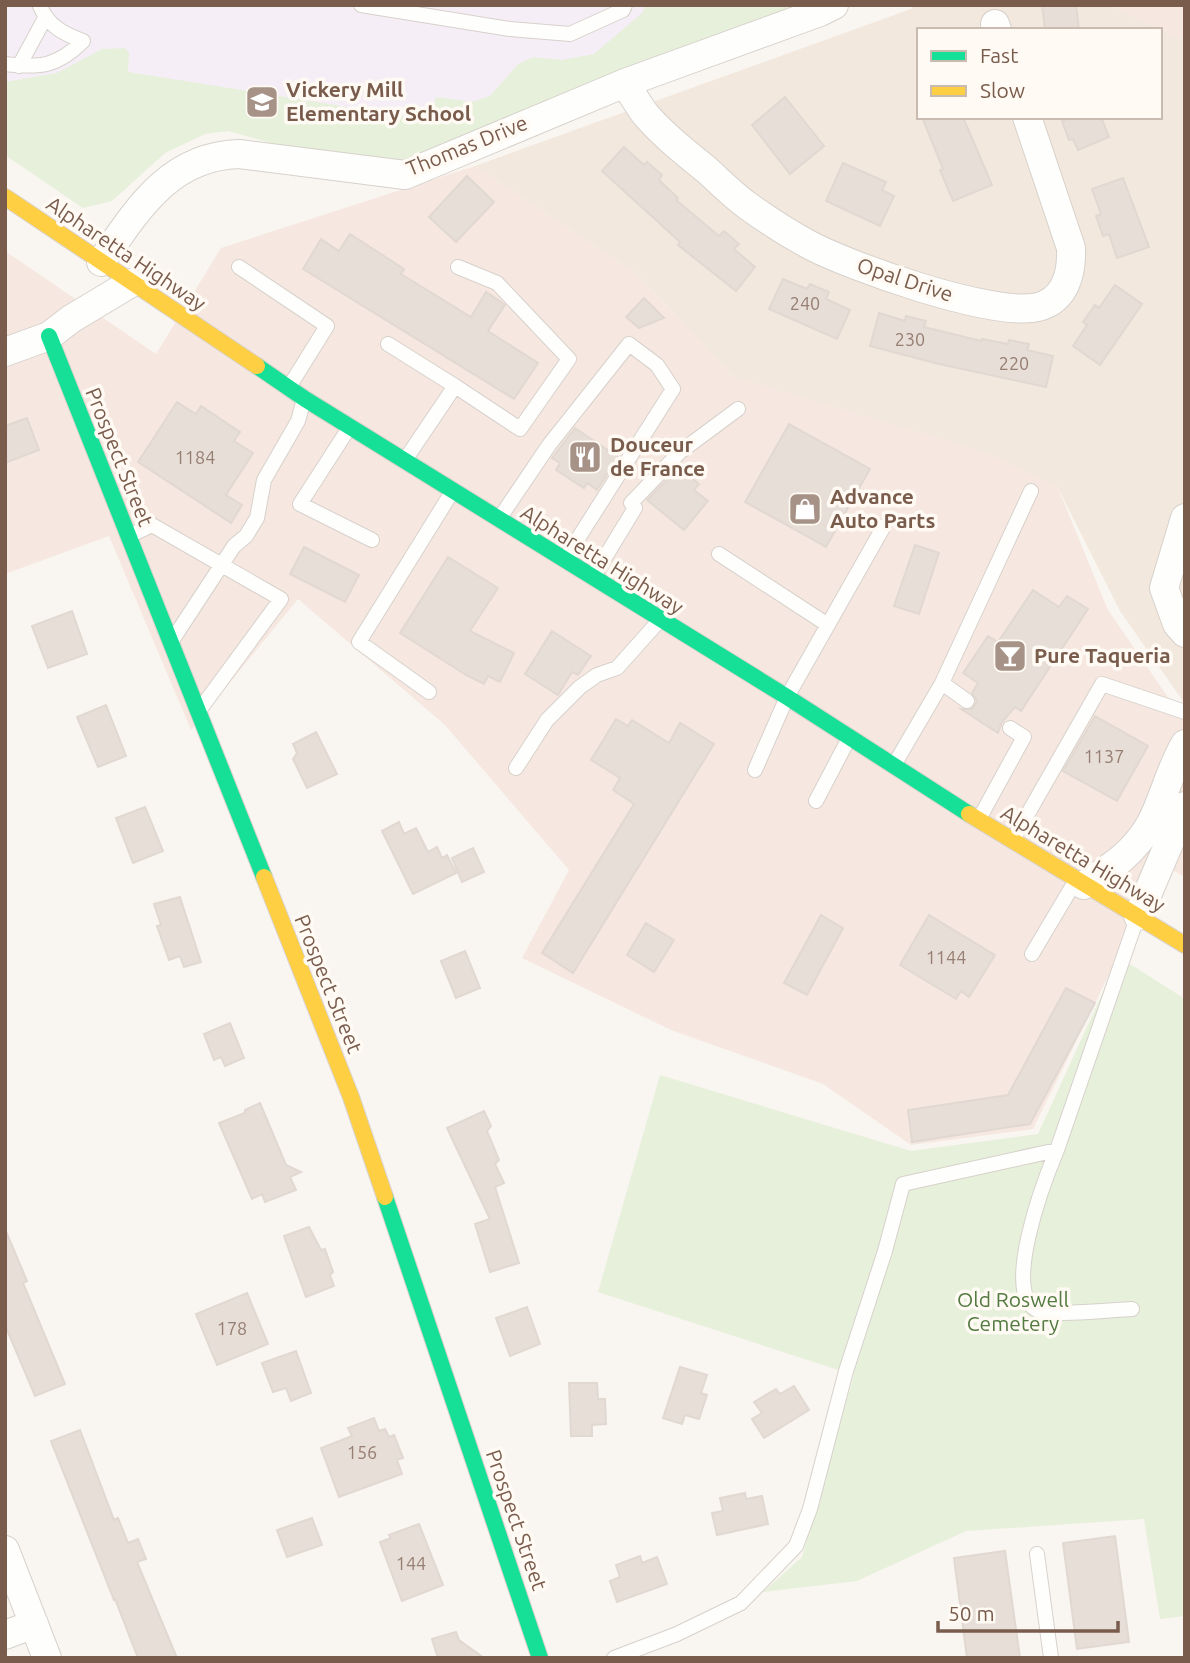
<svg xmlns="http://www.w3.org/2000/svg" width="1190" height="1663" font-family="Ubuntu,sans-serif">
<rect width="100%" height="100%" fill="#f9f5f0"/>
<path fill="#f2e8de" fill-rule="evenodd" d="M913 5H1110L1185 41V704L1120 611 1058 488 734 377 635 273 475 166 911 9ZM919 30H1160V117H919Z"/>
<path fill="#f6e8e1" d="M1110 5H1185V41Z
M475 166 635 273 734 377 982 451 1058 488 1108 610 1185 722V877L1163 865 1033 1129 911 1145 823 1084 671 1030 522 958 569 870 445 725 298 599 191 730 109 536 5 574V251L156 354 221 248Z"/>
<path fill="#f6eef6" d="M5 5H771L396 151 225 119 5 144Z"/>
<path fill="#e7f0db" d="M646 5H812L408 160 383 161 282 146 228 131 205 134 165 153 112 201 83 208 5 155V82L57 73 102 49 125 48 129 53 128 72 430 120 436 97 472 102 490 96 518 64 533 57 562 60 594 54 642 13Z
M1119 957 1185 999V1616L1160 1619 1144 1519 966 1531 857 1581 763 1592 802 1557 854 1375 598 1292 660 1075 911 1151 1038 1134Z"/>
<path fill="#e6ded7" stroke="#e2d8d2" stroke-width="2" d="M1042 5H1076L1079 30H1045Z
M785 97 824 146 790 174 752 125Z
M922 117H963L992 185 953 201 940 170 943 169Z
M1072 117H1101L1109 137 1078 150 1073 139 1069 140 1062 121Z
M624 147 644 165 647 162 662 175 659 180 678 198 676 200 719 236 724 231 739 244 734 249 755 267 736 291 678 245 680 242 602 171Z
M843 163 886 182 882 190 894 196 880 226 826 201Z
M467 176 494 202 456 242 429 217Z
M1123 178 1149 247 1117 258 1109 234 1103 236 1096 216 1101 214 1092 189Z
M350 234 404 269 401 274 471 317 486 292 501 302 505 305 488 331 538 363 514 399 303 269 321 239 339 251Z
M783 279 807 289 810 284 829 292 826 299 850 310 837 339 769 309Z
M1115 285 1142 304 1100 365 1073 346 1087 325 1083 322 1095 305 1099 308Z
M644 298 664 318 639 328 626 317Z
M879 313 905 321 906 316 926 321 924 327 981 341 982 339 1008 344 1009 340 1029 344 1027 350 1053 356 1046 387 939 364 870 346Z
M177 402 196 414 201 406 240 432 234 441 253 453 226 495 242 505 231 523 138 462Z
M27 418 39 450 5 463V426Z
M789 424 870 469 826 547 745 502Z
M575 428 618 457 597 490 587 483 584 488 556 470 560 463 552 458Z
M679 467 699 484 694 490 708 501 684 530 647 500Z
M915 545 939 553 919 614 894 606Z
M304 547 359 575 345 602 290 574Z
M448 557 498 588 470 631 514 653 500 682 488 676 484 684 466 675 400 633Z
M1033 590 1059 607 1067 596 1088 609 1021 711 1015 707 1002 722 998 733 961 709H972L977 701 972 693 978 683 963 673 988 636 998 642Z
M72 611 87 654 48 668 32 626Z
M552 631 591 656 578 675 572 672 558 695 525 674Z
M106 705 126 756 98 767 77 717Z
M1095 716 1148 746 1117 801 1063 771Z
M616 719 628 726 632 720 669 743 680 723 714 744 573 973 542 953 634 804 613 790 620 778 591 760Z
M316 732 337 774 307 788 293 759 297 753 293 744Z
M145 807 163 851 133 863 116 818Z
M399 822 404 834 416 828 428 852 437 847 442 858 447 855 456 873 413 894 382 831Z
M473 848 484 872 462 882 452 858Z
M180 897 201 962 184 967 180 956 169 960 157 926 161 925 154 904Z
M821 915 843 928 807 995 784 983Z
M929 915 995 955 969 997 961 991 956 999 900 965Z
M646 923 674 940 654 972 627 955Z
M465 951 480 988 456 998 441 961Z
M1066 988 1095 1003 1030 1124 912 1142 908 1110 1008 1095Z
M230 1023 244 1058 225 1066 221 1057 214 1060 204 1034Z
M260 1103 286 1165 301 1172 290 1177 296 1190 265 1202 262 1194 252 1199 219 1123 245 1113V1110Z
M484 1111 491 1126 487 1131 499 1160 495 1164 504 1183 495 1187 519 1263 490 1272 475 1224 490 1219 447 1128Z
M309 1227 321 1250 325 1249 333 1272 330 1275 334 1286 306 1297 284 1236Z
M5 1229 27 1281 23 1283 65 1384 35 1396 5 1325Z
M247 1293 268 1344 217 1365 196 1314Z
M527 1307 540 1344 510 1356 496 1318Z
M296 1351 311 1393 291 1401 286 1388 273 1392 262 1363Z
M680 1367 707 1375 701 1393 707 1395 699 1419 685 1415 682 1424 663 1418Z
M569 1383H597L598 1399H605L606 1424 592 1425V1436H571Z
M794 1386 809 1410 764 1438 752 1419 762 1413 754 1402 776 1389 780 1394Z
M374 1418 379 1431 385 1429 389 1437 394 1435 403 1458 397 1460 402 1474 339 1497 321 1448 352 1436 348 1428Z
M80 1430 114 1520 118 1518 128 1543 138 1539 146 1559 137 1562 177 1658H138L115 1599 114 1600 51 1441Z
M745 1493 746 1499 762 1496 768 1524 717 1535 712 1513 723 1511 720 1498Z
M312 1518 322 1545 287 1557 277 1530Z
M419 1524 443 1585 402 1601 380 1542 391 1538 389 1535Z
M1115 1536 1129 1642 1077 1649 1063 1543Z
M1005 1551 1020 1658H967L954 1558Z
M640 1556 642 1563 657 1557 667 1584 617 1602 610 1581 620 1577 616 1565Z
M456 1632 459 1640 484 1658H438L432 1639Z"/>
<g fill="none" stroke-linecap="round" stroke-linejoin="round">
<defs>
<path id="lane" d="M361 5 510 29 570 34 623 10 625 5
M5 64C40 68 57 67 83 41 64 34 48 26 40 6
M19 66 45 18
M239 267 327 326 289 387
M388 344 455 386
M349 428 300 504 372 540
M405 460 455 386 520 429 569 359 497 283 458 267
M501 516 549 445 629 344 657 365 673 389 565 559
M129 536 152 525 281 599 201 708
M719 554 828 625
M593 577 635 508 631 503 680 452 738 409
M173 639 234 546 246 536 257 518 264 480 298 421 304 399
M942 683 1031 491
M429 692 359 642 452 492
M894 765 942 683 967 701
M516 768 547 720 580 687 597 675 617 668 659 621
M755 770 787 697 884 526
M816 801 849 738
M979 819 1024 737 1010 728
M1014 838 1102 684 1185 712
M1032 954 1076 880
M1057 1150C1046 1176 998 1299 1040 1311 1058 1316 1111 1310 1132 1309
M1037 1554 1051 1658
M614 1658 677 1634 741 1603 796 1546 810 1509 846 1371 885 1251 903 1184 1057 1150 1137 918"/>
<path id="street" d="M995 24 997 30
M625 83C631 93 638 104 645 114 663 135 686 153 708 171 721 183 734 196 748 206 766 219 786 232 806 243 847 266 995 318 1038 307 1066 300 1072 272 1071 248L1027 117
M101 262C137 210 169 156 239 154L405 175 625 83 820 12 834 5
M5 352 49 336 71 319 131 283
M1185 518 1164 588 1177 624 1185 633
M1084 885C1111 868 1135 852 1151 823 1164 798 1170 769 1185 744
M1138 916 1185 806
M5 1550 47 1658
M5 1635 34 1624"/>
<path id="fast" d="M49 336 264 877
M257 366 305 399 787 697 969 814
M385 1197 540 1658"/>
<path id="slow" d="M5 197 257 366
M969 814 1185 945
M264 877 351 1097 385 1197"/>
</defs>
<use href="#lane" stroke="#d7d1cb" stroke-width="16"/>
<use href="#street" stroke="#d7d1cb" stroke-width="30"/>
<use href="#fast" stroke="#d9d2cb" stroke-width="18"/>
<use href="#slow" stroke="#d9d2cb" stroke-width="18"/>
<use href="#lane" stroke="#fefefd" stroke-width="14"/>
<use href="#street" stroke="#fefefd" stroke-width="28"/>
<use href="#fast" stroke="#16e098" stroke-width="16"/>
<use href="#slow" stroke="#ffcf43" stroke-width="16"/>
</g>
<defs>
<symbol id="school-square" viewBox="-11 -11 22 22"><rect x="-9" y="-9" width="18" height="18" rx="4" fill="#a69286" stroke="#fffaf3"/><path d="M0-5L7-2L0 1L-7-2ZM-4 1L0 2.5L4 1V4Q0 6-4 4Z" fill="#fff"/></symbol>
<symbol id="restaurant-square" viewBox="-11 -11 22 22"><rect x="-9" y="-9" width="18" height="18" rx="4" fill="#a69286" stroke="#fffaf3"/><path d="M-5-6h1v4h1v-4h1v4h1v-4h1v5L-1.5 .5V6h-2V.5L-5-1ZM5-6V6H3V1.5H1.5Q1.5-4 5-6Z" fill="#fff"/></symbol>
<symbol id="shop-square" viewBox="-11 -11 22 22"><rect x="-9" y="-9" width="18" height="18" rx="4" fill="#a69286" stroke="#fffaf3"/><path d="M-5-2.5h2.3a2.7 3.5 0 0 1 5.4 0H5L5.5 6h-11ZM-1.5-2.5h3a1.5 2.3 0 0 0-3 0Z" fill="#fff"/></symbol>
<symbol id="bar-square" viewBox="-11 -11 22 22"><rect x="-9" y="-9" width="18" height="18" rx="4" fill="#a69286" stroke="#fffaf3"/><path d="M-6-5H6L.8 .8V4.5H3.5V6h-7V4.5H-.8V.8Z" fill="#fff"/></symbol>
</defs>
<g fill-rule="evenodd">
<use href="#school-square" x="243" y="83" width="38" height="38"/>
<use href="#restaurant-square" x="566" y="438" width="38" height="38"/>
<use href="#shop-square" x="786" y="490" width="38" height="38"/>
<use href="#bar-square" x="991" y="637" width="38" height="38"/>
</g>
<g text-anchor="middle" stroke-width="7" stroke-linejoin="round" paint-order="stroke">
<g font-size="18" fill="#977e72">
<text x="805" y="310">240</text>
<text x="910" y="346">230</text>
<text x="1014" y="370">220</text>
<text x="195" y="464">1184</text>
<text x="1104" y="763">1137</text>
<text x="946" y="964">1144</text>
<text x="232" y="1335">178</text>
<text x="362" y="1459">156</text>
<text x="411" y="1570">144</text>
</g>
<g font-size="21" font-weight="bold" fill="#7a5c4d" stroke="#fffaf3" text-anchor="start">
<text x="286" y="97">Vickery Mill<tspan x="286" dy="24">Elementary School</tspan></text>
<text x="610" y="452">Douceur<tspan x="610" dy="24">de France</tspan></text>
<text x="830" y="504">Advance<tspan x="830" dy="24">Auto Parts</tspan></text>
<text x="1034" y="663">Pure Taqueria</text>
</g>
<g font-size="21" fill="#7a5c4d" stroke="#fffaf3">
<text transform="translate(467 146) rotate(-22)" y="7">Thomas Drive</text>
<text transform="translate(126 254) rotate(34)" y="7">Alpharetta Highway</text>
<text transform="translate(905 280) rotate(18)" y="7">Opal Drive</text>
<text transform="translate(119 457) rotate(68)" y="7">Prospect Street</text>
<text transform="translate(602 560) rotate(32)" y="7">Alpharetta Highway</text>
<text transform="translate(1083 859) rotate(31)" y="7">Alpharetta Highway</text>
<text transform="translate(328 984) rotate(68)" y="7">Prospect Street</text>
<text transform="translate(516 1520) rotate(71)" y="7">Prospect Street</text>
</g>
<g font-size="21" fill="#537a41" stroke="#fffaf3">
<text x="1013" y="1307">Old Roswell<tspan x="1013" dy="24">Cemetery</tspan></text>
</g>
</g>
<rect width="1190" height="1663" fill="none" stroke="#7a5c4d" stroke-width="14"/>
<rect x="917" y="28" width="245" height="91" fill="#fffaf3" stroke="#cabbb1" stroke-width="2"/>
<rect x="931" y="51" width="35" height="10" fill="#16e098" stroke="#cabbb1" stroke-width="2"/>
<text x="980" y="63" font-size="21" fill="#7a5c4d">Fast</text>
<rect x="931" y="86" width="35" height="10" fill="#ffcf43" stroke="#cabbb1" stroke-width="2"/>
<text x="980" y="98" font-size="21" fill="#7a5c4d">Slow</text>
<path d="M938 1621v10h180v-10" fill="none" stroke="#7a5c4d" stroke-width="3.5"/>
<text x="948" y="1621" font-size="21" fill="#7a5c4d" stroke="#fffaf3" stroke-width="5" paint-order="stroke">50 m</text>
</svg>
